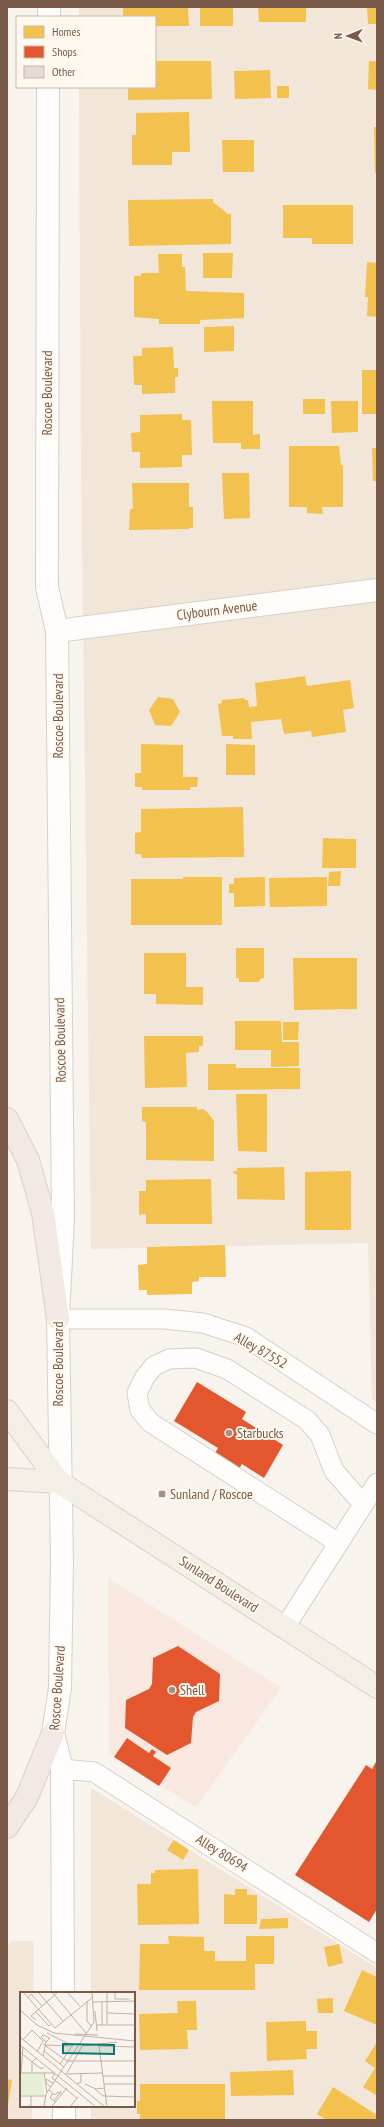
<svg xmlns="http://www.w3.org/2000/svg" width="384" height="2127" font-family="'PT Sans Narrow',sans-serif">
<rect width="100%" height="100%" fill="#f8f3ec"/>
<path fill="#f2e6d9" d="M79 7H377V1402L372 1399 368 1243 91 1249 81 466 79 87H155V17H79Z
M91 1788 377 1968V2120H91V2106H134V1993H91Z
M12 1941H34L33 1993H21V2106H32V2120H7V1947Z"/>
<path fill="#f8e8df" d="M108 1578 281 1688 196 1807 109 1753Z"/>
<path fill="#f2c14e" d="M123 7H188L189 26H155V17H123Z
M200 7H233V26H200Z
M258 7H306V22H259Z
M367 7H377V24H368Z
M155 61H211L212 99 128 100V87H155Z
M369 61H377V90L368 89Z
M270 70 271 98 235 99 234 71Z
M277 86H289V98H277Z
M189 112 190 152H172V165H132V135H136V113Z
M374 127H377V173H375Z
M222 140H254V172H223Z
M213 199V202L228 214H231V244L129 246 128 200Z
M283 205H353V244H312V238H283Z
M203 253H233L232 278H203Z
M158 254H182V267H185L186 291 244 293V318L200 320V324H159V319L134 317V276H141V273H159Z
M367 262 377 263V317L367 316 368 297H365Z
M234 326V351L204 352V327Z
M173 347 174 368H178V377H175V393L142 394V385H134L133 356H142V348Z
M362 370H377V414H362Z
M303 399H325V414H303Z
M212 401H253V435L260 434V449H241V443H213Z
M331 401H358V432L332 433Z
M182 414V420H191L192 455H182V467L140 468V452H132L131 433 140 432V415Z
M289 446H339L341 465H343V507H322L323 514 307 513V507H289Z
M372 448H377V481H373Z
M222 473H249L250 518 224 519Z
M132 483H189V507H193V528H189V529L129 530 130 509H133Z
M305 676 307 686 350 680 354 708 343 710 346 732 312 737 311 731 284 734 281 719 251 722 252 739H233V736H222L218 704 222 703V700L244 698 245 700H248L249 707 257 706 255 683Z
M158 697 173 699 180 712 171 726 155 725 149 710Z
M141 744 183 745V777H198L197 787H190V790H142V787H135V773H141Z
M226 744 255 745V775H226Z
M243 807 244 857 142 858 141 854H135V833L141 832V809Z
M323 838 356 839V868H322Z
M341 871 340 886H328L329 872Z
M183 877H222V925H131V879H183Z
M265 877V906L234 907V893H229V884H234V878Z
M327 877V906L270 907 269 878Z
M236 948H264V978L260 979 259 982H239V978H236Z
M144 953H186V987H203V1005L156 1004V994H144Z
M293 958H357V1009L294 1010Z
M235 1021H281L282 1042H299V1066L271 1067V1050H235Z
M283 1022H299L298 1040H283Z
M144 1036H203V1046H199V1052L186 1053 187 1087 145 1088Z
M208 1064H236V1068H300V1089L208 1090Z
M236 1094H267V1152L238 1151Z
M142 1107H197V1110L203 1109 208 1113 214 1121V1161L146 1160V1122L142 1121Z
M284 1167 285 1200 237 1199V1174H234L233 1171H237V1168Z
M351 1171V1230H305V1172Z
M211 1179 212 1224H146V1214L139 1215V1191H146V1180Z
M225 1245 226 1277H199V1281L192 1282V1294L147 1295V1290H139L138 1265 147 1264V1247Z
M174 1840 189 1850 183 1860 167 1850Z
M198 1869 199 1924 138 1925 137 1884H151V1873H155V1870Z
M235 1889H247V1895H257V1924H224V1894L235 1895Z
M288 1918V1928L259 1929 261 1919Z
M168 1936 204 1937V1951H215V1961H246V1936H274V1964H255V1990H139L140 1944H169Z
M339 1944 343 1963 328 1967 324 1947Z
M362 1970 377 1977V2025L344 2011Z
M333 1998V2013H318L317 1999Z
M177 2001H196L197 2030H187L188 2049 140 2050 139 2014 178 2013Z
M306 2021V2031H317V2049H306L307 2059 267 2061 266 2022Z
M377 2042V2096L363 2087 375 2068 365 2061Z
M293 2070 294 2095 231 2096 230 2072Z
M7 2079 12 2080 8 2105H7Z
M140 2084H225V2120H140V2114H137V2101H140Z
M333 2087 377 2115V2120H326L317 2114Z"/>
<path fill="#e4572e" d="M197 1382 246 1412 242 1419 283 1445 264 1478 242 1464 237 1472 213 1457 218 1448 174 1421Z
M178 1646 220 1674 219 1701 196 1712 193 1717 191 1743 167 1755 125 1728 126 1700 149 1689 152 1684 153 1658Z
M127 1738 149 1753 152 1749 156 1752 153 1756 171 1768 159 1786 114 1757Z
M377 1760V1909L369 1922 295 1875 366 1765 372 1769Z"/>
<path fill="#e5dcd3" d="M171 1487 186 1496 182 1502 168 1493Z"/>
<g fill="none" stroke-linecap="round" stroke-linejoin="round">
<defs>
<path id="service" d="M58 1319H165L203 1323 246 1337 377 1424
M337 1542 151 1423 140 1410 137 1393 145 1377 154 1366 169 1359 196 1358 227 1369 307 1420 320 1435 334 1471 363 1504
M285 1627 377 1483
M62 1769 94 1772 377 1953"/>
<path id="minor" d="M57 631 377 590
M53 1733 62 1769 63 1993
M64 2106V2120"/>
<path id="secondary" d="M49 17V7
M48 87 47 587 57 631 63 1217 58 1319 62 1562 60 1688 53 1733"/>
<path id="primary" d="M7 1411 59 1482 377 1687
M7 1479 59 1482"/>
<path id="motorway" d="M7 1119 28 1160 43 1213 58 1319
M7 1827 27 1797 53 1733"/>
</defs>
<use href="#service" stroke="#d7d0c8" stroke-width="21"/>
<use href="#minor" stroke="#d7d0c8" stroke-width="24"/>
<use href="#secondary" stroke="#d8d0c8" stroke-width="24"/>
<use href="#primary" stroke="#dad0c9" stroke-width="24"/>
<use href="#motorway" stroke="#dad0c9" stroke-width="24"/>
<use href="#service" stroke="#fefdfc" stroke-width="19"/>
<use href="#minor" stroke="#fefdfc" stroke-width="22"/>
<use href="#secondary" stroke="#fefdfc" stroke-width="22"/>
<use href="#primary" stroke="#f3eee6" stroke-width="22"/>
<use href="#motorway" stroke="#f2e9e4" stroke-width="22"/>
</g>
<g fill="#a59082" stroke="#fff8ee" stroke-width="1.5">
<circle cx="229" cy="1433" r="4"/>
<rect x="158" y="1490" width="8" height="8" rx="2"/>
<circle cx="172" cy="1690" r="4"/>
</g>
<g text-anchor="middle" stroke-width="4" stroke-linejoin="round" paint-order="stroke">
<g font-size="14" fill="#795a49" stroke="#fff8ee">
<text transform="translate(47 393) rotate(-90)" y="5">Roscoe Boulevard</text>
<text transform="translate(217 610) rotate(-7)" y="5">Clybourn Avenue</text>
<text transform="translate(58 716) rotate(-90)" y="5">Roscoe Boulevard</text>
<text transform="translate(60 1040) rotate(-91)" y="5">Roscoe Boulevard</text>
<text transform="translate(261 1350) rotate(30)" y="5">Alley 87552</text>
<text transform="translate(58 1364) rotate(-90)" y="5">Roscoe Boulevard</text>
<text transform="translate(219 1584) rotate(33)" y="5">Sunland Boulevard</text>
<text transform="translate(57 1688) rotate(-86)" y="5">Roscoe Boulevard</text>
<text transform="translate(222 1853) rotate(32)" y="5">Alley 80694</text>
</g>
<g font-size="14" fill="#795a49" stroke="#fff8ee" text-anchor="start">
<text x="237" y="1438">Starbucks</text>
<text x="170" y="1499">Sunland / Roscoe</text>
<text x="180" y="1695">Shell</text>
</g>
</g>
<g transform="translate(20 1992)">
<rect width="115" height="115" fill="#f8f3ec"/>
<path d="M0 81 23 82 24 103H0Z" fill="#e5efd6"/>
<path d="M0 88H10L8 100 0 101 5 93H0Z" fill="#e5efd6"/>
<path fill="none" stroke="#c1b1a6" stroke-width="1" d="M3 0 35 36 73 5M18 0 43 29M32 0 66 41M47 0 60 14M95 0V7H109M8 5 11 2 22 14M67 9V29L72 35M73 10 115 9M0 18 17 33 34 41 115 49M75 19 77 39M16 20 29 34 31 32M87 21 115 22M16 28 11 24 38 0M77 33H115M82 33V10M87 33V0M27 41 53 54M55 42 78 43M0 45 85 115M3 48 12 38 23 49 17 60M23 52 47 69H115M0 53 76 115M25 53 50 54M62 54 97 50M79 54 87 115M79 54 115 55M24 59 44 75M1 61 20 76H24M23 64 26 50 30 46 23 43 21 45 26 50M40 72 52 54M24 80 27 101M0 81H34M1 81 3 55M12 81V70L16 66M35 81 32 86 57 106M47 81 62 54M45 82 82 81M83 84H115M57 92 61 90V81M65 92 76 97M84 92H115M31 95 26 91V87L33 91M85 96 75 97 83 104 115 105M29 98 35 103 38 100 42 103M33 101 30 106 36 110M0 104H25M34 109 41 99M2 115 11 114V104M24 115 26 102 74 30 72 0M31 115 47 96M50 115 58 105M115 115V90"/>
<path fill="#0f766e" fill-opacity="0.15" stroke="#0f766e" stroke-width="2" d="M43 52 94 53V62L43 61Z"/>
<rect width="115" height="115" fill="none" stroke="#795a49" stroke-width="2"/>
</g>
<rect width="384" height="2127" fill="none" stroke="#795a49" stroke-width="16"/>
<rect x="16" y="16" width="140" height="72" fill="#fff8ee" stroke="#c9b9ac"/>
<rect x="24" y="26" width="20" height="12" fill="#f2c14e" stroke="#c9b9ac"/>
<text x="52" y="36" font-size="12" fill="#795a49">Homes</text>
<rect x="24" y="46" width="20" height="12" fill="#e4572e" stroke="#c9b9ac"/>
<text x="52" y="56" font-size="12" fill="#795a49">Shops</text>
<rect x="24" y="66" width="20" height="12" fill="#e5dcd3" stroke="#c9b9ac"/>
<text x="52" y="76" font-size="12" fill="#795a49">Other</text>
<g transform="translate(348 36) rotate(269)" stroke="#fff8ee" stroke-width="3" paint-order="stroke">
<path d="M0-3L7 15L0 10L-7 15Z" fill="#795a49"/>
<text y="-6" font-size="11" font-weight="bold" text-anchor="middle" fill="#795a49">N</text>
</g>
</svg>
